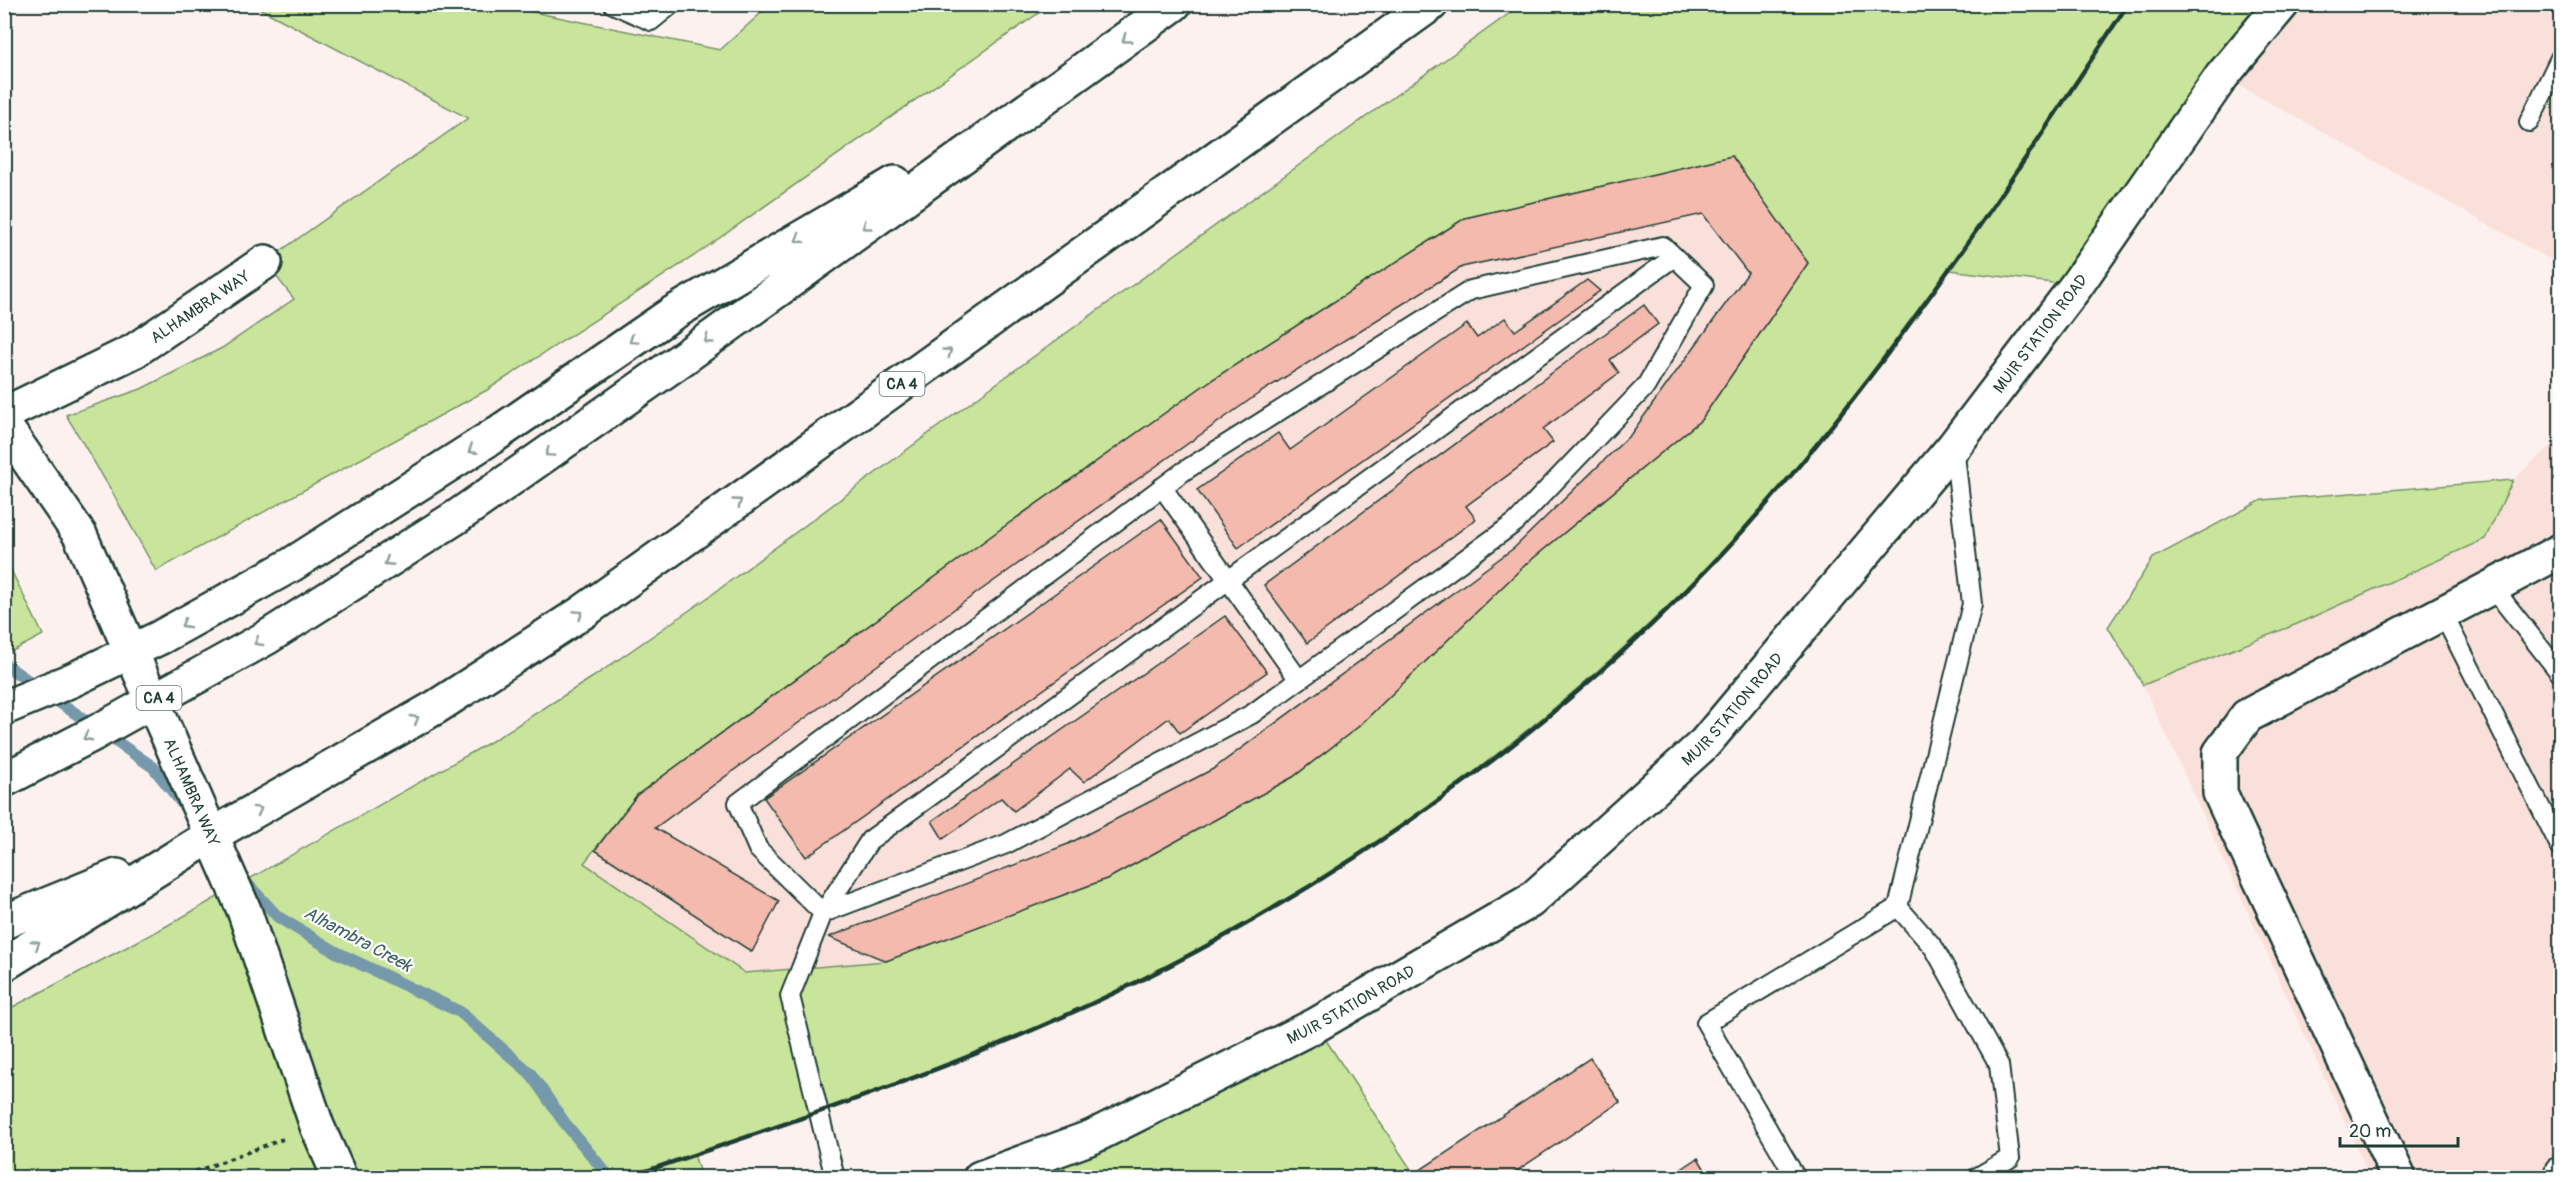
<svg xmlns="http://www.w3.org/2000/svg" width="2565" height="1182" font-family="Pangolin,sans-serif">
<rect width="100%" height="100%" fill="#fdf1ef"/>
<filter id="ink" filterUnits="userSpaceOnUse"><feTurbulence type="fractalNoise" baseFrequency=".0167" numOctaves="2"/><feDisplacementMap in="SourceGraphic" scale="12" xChannelSelector="R" yChannelSelector="G"/><feConvolveMatrix kernelMatrix="1 2 1 2 8 2 1 2 1" color-interpolation-filters="sRGB"/></filter>
<g filter="url(#ink)">
<path fill="#fae0db" d="M2282 5H2560V265L2222 76Z
M1732 156 1808 263 1701 420 1358 727 1293 777 1109 878 886 961 745 973 584 863 637 795 998 531 1210 381 1465 218Z
M2560 437V1177H2370L2143 685 2297 624 2485 539 2513 480Z"/>
<path fill="#c9e59c" stroke="#749168" stroke-width="1.5" fill-rule="evenodd" d="M253 5H508L513 8 720 50 770 5H1050L694 256 487 390 156 571 111 490 66 415 141 389 222 348 294 299 265 262 468 118Z
M1521 5H2282L2076 286 1950 270C1891 351 1832 432 1765 506 1568 723 1329 895 1063 1017 943 1072 818 1112 694 1154L701 1177 5 1178V1011L163 928 492 741 593 677 710 596 986 391ZM1731 156 1808 263 1701 420 1525 565 1358 727 1293 777 1109 878 886 961 745 973 584 863 637 795 998 531 1210 381 1465 218Z
M2513 480 2485 539 2297 624 2143 685 2108 627 2153 558 2262 500Z
M4 556 43 635 5 655H4Z
M1316 1025 1416 1177 980 1178Z"/>
<g fill="none" stroke-linecap="round" stroke-linejoin="round">
<path stroke="#7499aa" stroke-width="12" d="M4 664 153 767 185 807
M243 879 278 917 336 952 460 1012 530 1073 564 1122 610 1178"/>
</g>
<path fill="#f4baad" stroke="#1f3d34" stroke-width="1.5" d="M1732 156 1808 263 1701 420 1525 565 1358 727 1293 777 1109 878 886 961 829 937 1068 844 1213 769 1514 548 1631 434 1748 273 1703 214 1462 267 1258 394 957 607 655 828 779 901 752 952 595 850 637 795 998 531 1210 381 1465 218Z
M1587 280 1600 291 1238 548 1197 490 1278 433 1290 450 1467 324 1477 338 1505 318 1515 331Z
M1644 305 1658 324 1610 360 1619 373 1543 429 1553 442 1466 506 1476 519 1307 643 1264 585Z
M1161 519 1203 577 806 857 764 798Z
M1225 616 1267 672 1180 733 1169 718 1084 782 1070 769 1014 811 1001 798 943 839 932 821Z
M1590 1058 1620 1102 1506 1178H1416L1414 1174Z
M1698 1158 1710 1178H1668Z"/>
<g fill="none" stroke-linecap="round" stroke-linejoin="round">
<defs>
<path id="service" d="M613 4 651 21 672 4
M2529 122 2560 58
M1663 246 1704 285 1646 386 1516 522 1252 714 1006 844 823 913 758 849 738 803 1184 471 1471 290Z
M1162 487 1299 680
M2493 588 2560 673
M2443 614 2560 846
M1898 907 1934 948 1999 1065 2010 1158 1976 1178
M835 1178 790 996 823 913 870 840 1674 257
M1796 1178 1706 1023 1898 907 1972 604 1954 446
M2552 1178 2555 1168"/>
<g id="minor">
<path id="s1" d="M4 414 134 351 265 262"/>
<path id="s2" d="M4 425 80 535 244 910 317 1126 340 1178"/>
<path id="s3" d="M980 1178 1092 1137 1316 1025 1530 901 1705 743 1954 446 2076 286 2222 76 2282 4"/>
<path d="M2399 1178 2220 793V753L2247 716 2560 551"/>
</g>
<path id="motorway" d="M4 708 72 680 161 637 291 565 495 435 673 313 895 183
M4 780 93 734 266 638 458 516 682 359 1174 4
M4 922 117 876
M4 964 207 838 436 707 583 612 1431 4"/>
</defs>
<use href="#service" stroke="#1f3d34" stroke-width="22"/>
<use href="#minor" stroke="#1f3d34" stroke-width="38"/>
<use href="#motorway" stroke="#1f3d34" stroke-width="38"/>
<path stroke="#1f3d34" stroke-width="4" stroke-dasharray="4.5 4.5" stroke-linecap="butt" d="M178 1178 283 1139"/>
<use href="#service" stroke="#fff" stroke-width="18"/>
<use href="#minor" stroke="#fff" stroke-width="33"/>
<use href="#motorway" stroke="#fff" stroke-width="33"/>
<path stroke="#1f3d34" stroke-width="4.5" d="M626 1178C772 1128 919 1081 1060 1018 1323 901 1583 718 1771 499 1904 345 2016 174 2128 4"/>
</g>
<defs><path id="oneway-chevron" d="M-2-3.5L2.5 0L-2 3.5" fill="none" stroke-width="1.6" stroke-linecap="round" stroke-linejoin="round" transform="scale(1.5)"/></defs>
<g stroke="#8f9e9a">
<use href="#oneway-chevron" transform="translate(1126 39) rotate(144)"/>
<use href="#oneway-chevron" transform="translate(866 226) rotate(144)"/>
<use href="#oneway-chevron" transform="translate(799 239) rotate(150)"/>
<use href="#oneway-chevron" transform="translate(633 340) rotate(146)"/>
<use href="#oneway-chevron" transform="translate(708 340) rotate(144)"/>
<use href="#oneway-chevron" transform="translate(948 352) rotate(-36)"/>
<use href="#oneway-chevron" transform="translate(472 450) rotate(148)"/>
<use href="#oneway-chevron" transform="translate(549 453) rotate(145)"/>
<use href="#oneway-chevron" transform="translate(738 502) rotate(-36)"/>
<use href="#oneway-chevron" transform="translate(388 562) rotate(147)"/>
<use href="#oneway-chevron" transform="translate(579 614) rotate(-34)"/>
<use href="#oneway-chevron" transform="translate(185 624) rotate(152)"/>
<use href="#oneway-chevron" transform="translate(258 642) rotate(150)"/>
<use href="#oneway-chevron" transform="translate(415 719) rotate(-31)"/>
<use href="#oneway-chevron" transform="translate(87 737) rotate(152)"/>
<use href="#oneway-chevron" transform="translate(258 810) rotate(-29)"/>
<use href="#oneway-chevron" transform="translate(36 944) rotate(-32)"/>
</g>
</g>
<g text-anchor="middle" stroke-width="4.5" stroke-linejoin="round" paint-order="stroke">
<g fill="#fff" stroke="#627771" stroke-width="1.5">
<rect x="879.5" y="372" width="45" height="24" rx="4.5"/>
<rect x="136.5" y="686" width="45" height="24" rx="4.5"/>
</g>
<g font-size="15" font-weight="bold" fill="#1f3d34">
<text x="902" y="389">CA 4</text>
<text x="159" y="703">CA 4</text>
</g>
<g font-size="16" fill="#1f3d34" stroke="#fff">
<text dy="6" stroke="none"><textPath href="#s1" startOffset="224">ALHAMBRA WAY</textPath></text>
<text dy="6" stroke="none"><textPath href="#s3" startOffset="1382">MUIR STATION ROAD</textPath></text>
<text dy="6" stroke="none"><textPath href="#s3" startOffset="896">MUIR STATION ROAD</textPath></text>
<text dy="6" stroke="none"><textPath href="#s2" startOffset="414">ALHAMBRA WAY</textPath></text>
<text dy="6" stroke="none"><textPath href="#s3" startOffset="410">MUIR STATION ROAD</textPath></text>
</g>
<g font-size="18" font-style="italic" fill="#426365" stroke="#fff">
<text transform="translate(358 939) rotate(28)" y="6">Alhambra Creek</text>
</g>
</g>
<rect width="2565" height="1182" fill="none" stroke="#fff" stroke-width="24"/>
<rect x="12" y="12" width="2541" height="1158" fill="none" stroke="#1f3d34" stroke-width="2" filter="url(#ink)"/>
<path d="M2340 1137v9h118v-9" fill="none" stroke="#1f3d34" stroke-width="3"/>
<text x="2349" y="1137" font-size="18" fill="#1f3d34" stroke="#ffffff" stroke-width="4.5" paint-order="stroke">20 m</text>
</svg>
